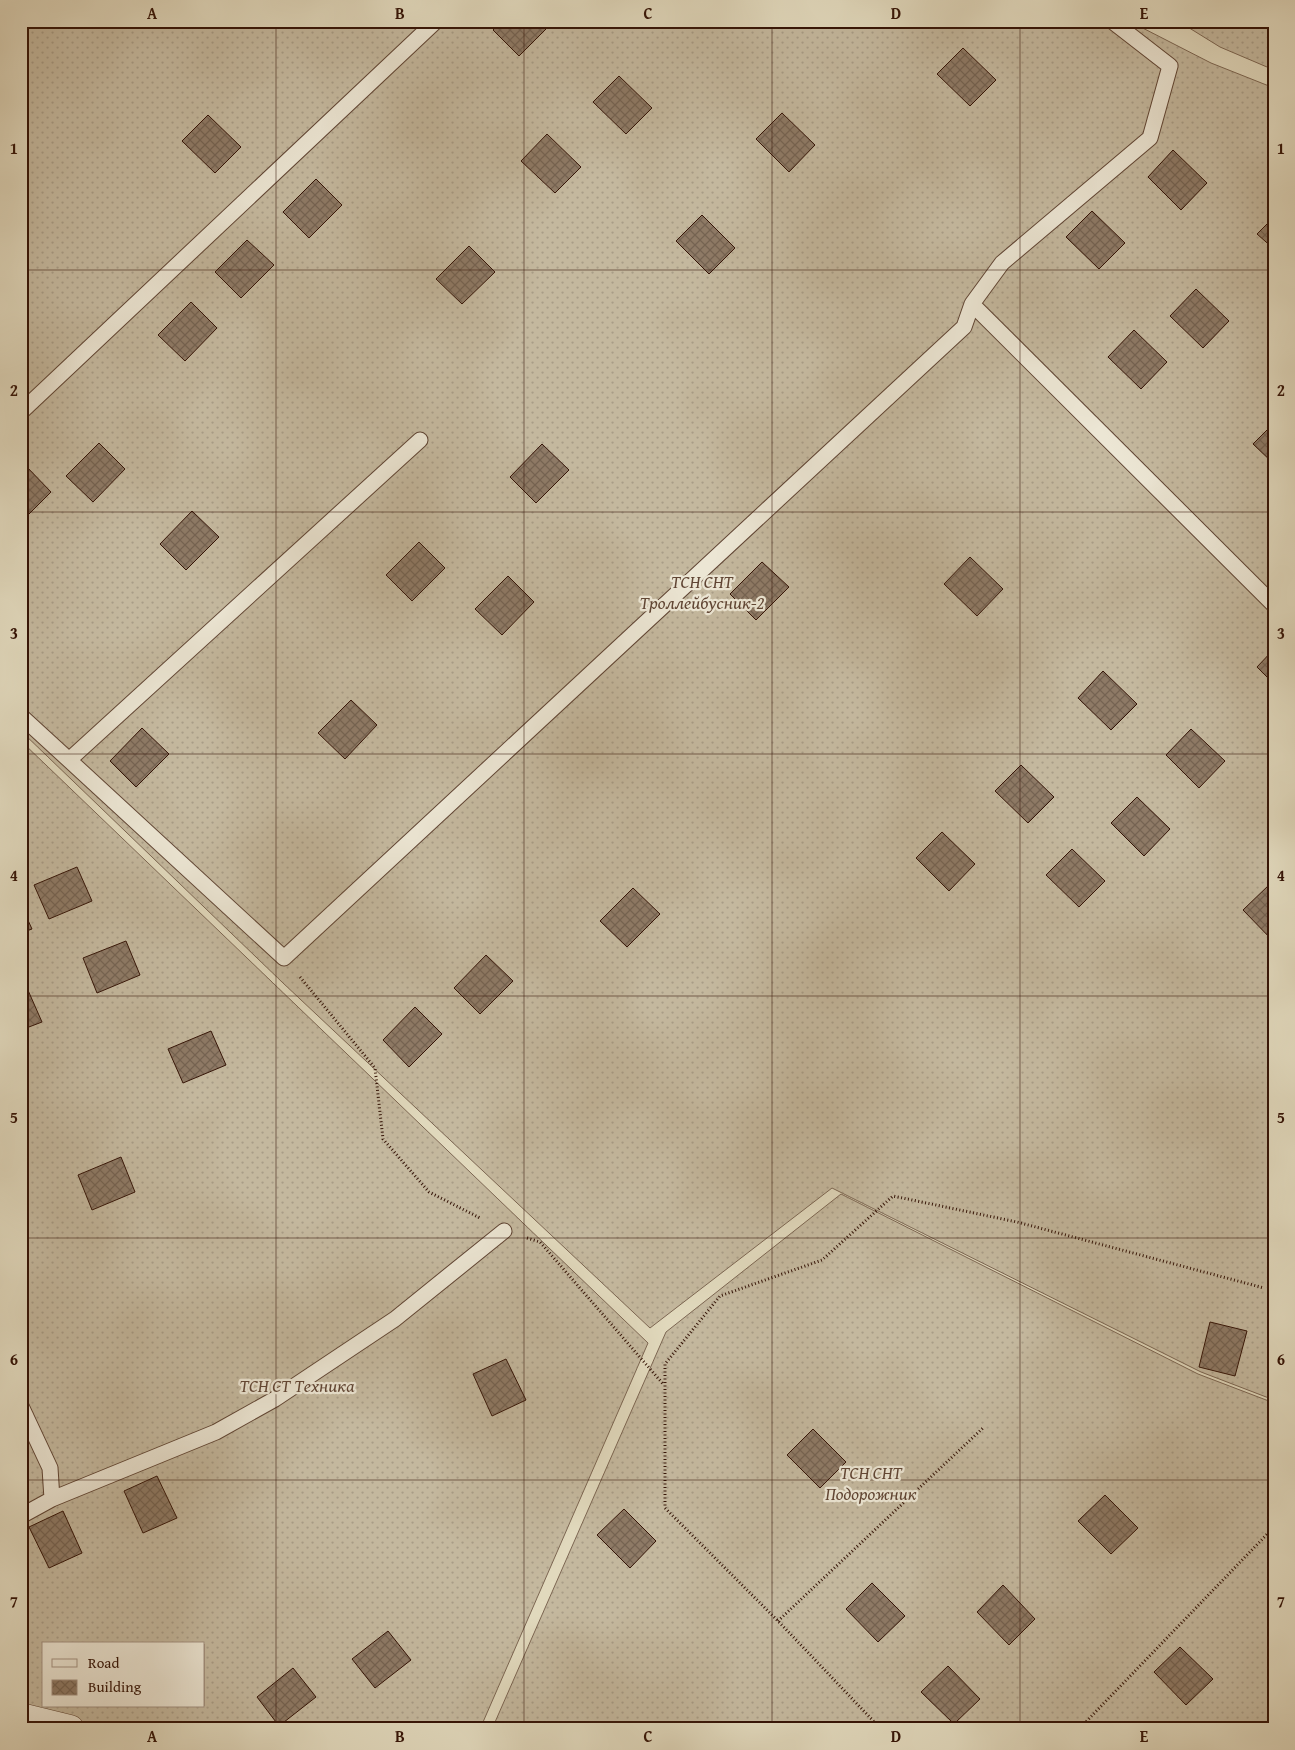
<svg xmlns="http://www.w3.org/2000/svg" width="1295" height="1750" font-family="'Gentium Book Plus',serif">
<defs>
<pattern id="garden-dots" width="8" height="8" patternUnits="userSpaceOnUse" patternTransform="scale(1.25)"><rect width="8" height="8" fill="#c4b89e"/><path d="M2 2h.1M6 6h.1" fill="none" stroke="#a99d87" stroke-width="1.8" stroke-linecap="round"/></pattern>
<pattern id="building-cross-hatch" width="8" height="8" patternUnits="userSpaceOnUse" patternTransform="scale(1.25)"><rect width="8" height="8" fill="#8e7a66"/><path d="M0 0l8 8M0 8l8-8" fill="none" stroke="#756352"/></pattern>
</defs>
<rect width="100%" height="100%" fill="#e1d9bd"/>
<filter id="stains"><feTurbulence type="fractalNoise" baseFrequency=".004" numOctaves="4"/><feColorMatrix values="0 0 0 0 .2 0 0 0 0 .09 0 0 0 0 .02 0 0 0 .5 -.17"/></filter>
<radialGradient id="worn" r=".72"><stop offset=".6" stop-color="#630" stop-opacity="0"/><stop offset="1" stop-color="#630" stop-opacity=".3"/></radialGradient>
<path fill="url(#garden-dots)" stroke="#7c6652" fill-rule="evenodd" d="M21 21H1129L1211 63 1274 88V1400L1201 1372 832 1188 650 1328 283 983 21 731Z
M1178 21H1274V70L1220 47Z
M21 741 648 1343 480 1729H112L21 1706ZM44 1644H204V1706H44Z
M841 1194 1198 1374 1274 1403V1729H492L666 1332Z"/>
<path fill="url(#building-cross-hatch)" stroke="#351407" d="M502 21H550L552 23 519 56 493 30Z
M963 48 996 80 970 106 937 74Z
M619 76 652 108 626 134 593 102Z
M782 113 815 145 789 172 756 139Z
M208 115 241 147 215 173 182 141Z
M547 134 581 167 555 193 521 161Z
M1173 150 1207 183 1181 210 1148 177Z
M316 179 342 205 309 238 283 212Z
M1092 211 1125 243 1099 269 1066 237Z
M702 215 735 248 709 274 676 241Z
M1274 217V249L1257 234Z
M247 240 274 265 241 298 215 272Z
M469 246 495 272 462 304 436 279Z
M1196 289 1229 321 1203 348 1170 316Z
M191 302 217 328 185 361 158 335Z
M1134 330 1167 362 1141 389 1108 357Z
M1274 423V464L1253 444Z
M99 443 125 469 93 502 66 476Z
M542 444 569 470 536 503 510 477Z
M25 465 51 492 21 522V469Z
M192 511 219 537 186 570 160 544Z
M419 542 445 568 412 601 386 575Z
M970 557 1003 589 977 616 944 584Z
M762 562 789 587 756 620 730 594Z
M508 576 534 602 502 635 475 609Z
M1274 649V684L1257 667Z
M1103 671 1137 704 1111 730 1078 698Z
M351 700 377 725 345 759 318 733Z
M142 728 169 754 136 787 110 761Z
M1191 729 1225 761 1199 788 1166 755Z
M1021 765 1054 797 1028 823 995 791Z
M1137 797 1170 829 1144 856 1111 823Z
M942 832 975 864 949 891 916 858Z
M1072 849 1105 881 1079 907 1046 875Z
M77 867 92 901 49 919 34 885Z
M1270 884 1274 888V942L1243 910Z
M633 888 660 914 627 947 600 921Z
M21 905 32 929 21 933Z
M126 941 140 975 97 993 83 958Z
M486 955 513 981 480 1014 454 988Z
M27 988 42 1022 21 1030V990Z
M415 1007 442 1034 409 1067 383 1040Z
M211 1031 226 1065 183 1083 168 1049Z
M121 1157 135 1192 92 1210 78 1175Z
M1210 1322 1247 1331 1235 1376 1199 1367Z
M506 1359 526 1400 492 1416 473 1374Z
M813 1429 846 1462 820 1488 787 1455Z
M157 1476 177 1518 143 1533 124 1491Z
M1105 1495 1138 1528 1111 1554 1078 1521Z
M624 1509 656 1541 630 1568 597 1535Z
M63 1511 82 1553 49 1568 29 1527Z
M872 1583 905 1616 878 1642 846 1609Z
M1003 1585 1035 1619 1009 1645 977 1612Z
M388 1631 411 1660 375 1688 352 1659Z
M1180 1647 1213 1679 1186 1705 1154 1672Z
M948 1666 980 1699 954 1724 921 1692Z
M293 1668 316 1697 279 1726 257 1697Z"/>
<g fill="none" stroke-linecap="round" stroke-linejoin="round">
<defs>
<path id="service" d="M1112 21 1170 66 1150 138 1002 263 972 304 1274 605
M21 412 436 21
M21 716 69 760 420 440
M69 760 284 958 964 327 972 304
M21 1406 50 1468 52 1499
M21 1516 52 1499 216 1432 275 1399 395 1319 504 1231"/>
<path id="minor" d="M21 1717 70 1729"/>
</defs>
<use href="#service" stroke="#604534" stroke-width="17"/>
<use href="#minor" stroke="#604534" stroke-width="29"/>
<path stroke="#351407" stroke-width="3" stroke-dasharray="1 2.5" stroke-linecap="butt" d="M300 977 375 1068 383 1139 429 1192 480 1218
M527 1238 540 1242 664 1385
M778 1621 984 1427
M881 1729 778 1621 665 1508V1364L720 1296 822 1260 893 1196 1017 1222 1264 1288
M1079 1729 1274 1527"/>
<use href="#service" stroke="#ece6d4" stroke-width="15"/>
<use href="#minor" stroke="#ece6d4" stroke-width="28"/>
</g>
<path fill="none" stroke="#351407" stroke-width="1" stroke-opacity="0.55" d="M276 21V1729M524 21V1729M772 21V1729M1020 21V1729M21 270H1274M21 512H1274M21 754H1274M21 996H1274M21 1238H1274M21 1480H1274"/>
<g text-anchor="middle" stroke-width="4.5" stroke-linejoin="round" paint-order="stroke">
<g font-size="18" font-style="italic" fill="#604534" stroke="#ece6d4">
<text x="702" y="588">ТСН СНТ<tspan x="702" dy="21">Троллейбусник-2</tspan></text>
<text x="297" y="1392">ТСН СТ Техника</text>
<text x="871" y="1479">ТСН СНТ<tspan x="871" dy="21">Подорожник</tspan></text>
</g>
</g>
<rect width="1295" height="1750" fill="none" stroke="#e1d9bd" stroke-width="55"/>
<rect x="42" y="1642" width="162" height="65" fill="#ece6d4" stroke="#a39282"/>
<rect x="52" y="1659" width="25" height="8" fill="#ece6d4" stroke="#a39282"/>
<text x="88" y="1668" font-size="15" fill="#351407">Road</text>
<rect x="52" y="1680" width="25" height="15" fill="url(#building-cross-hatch)" stroke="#a39282"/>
<text x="88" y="1692" font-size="15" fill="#351407">Building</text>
<rect x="28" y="28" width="1240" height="1694" fill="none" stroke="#351407" stroke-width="2"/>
<g font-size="16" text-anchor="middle" font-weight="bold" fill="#351407">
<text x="152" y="19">A</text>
<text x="400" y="19">B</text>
<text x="648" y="19">C</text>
<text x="896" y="19">D</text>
<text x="1144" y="19">E</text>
<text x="14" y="154">1</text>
<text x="1281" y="154">1</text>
<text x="14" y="396">2</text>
<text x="1281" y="396">2</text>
<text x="14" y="639">3</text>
<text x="1281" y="639">3</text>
<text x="14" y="881">4</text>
<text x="1281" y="881">4</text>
<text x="14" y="1123">5</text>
<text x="1281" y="1123">5</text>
<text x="14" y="1365">6</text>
<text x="1281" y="1365">6</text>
<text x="14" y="1607">7</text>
<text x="1281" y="1607">7</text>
<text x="152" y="1742">A</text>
<text x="400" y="1742">B</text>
<text x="648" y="1742">C</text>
<text x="896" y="1742">D</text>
<text x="1144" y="1742">E</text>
</g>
<rect width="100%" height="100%" filter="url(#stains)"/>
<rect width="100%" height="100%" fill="url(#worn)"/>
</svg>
